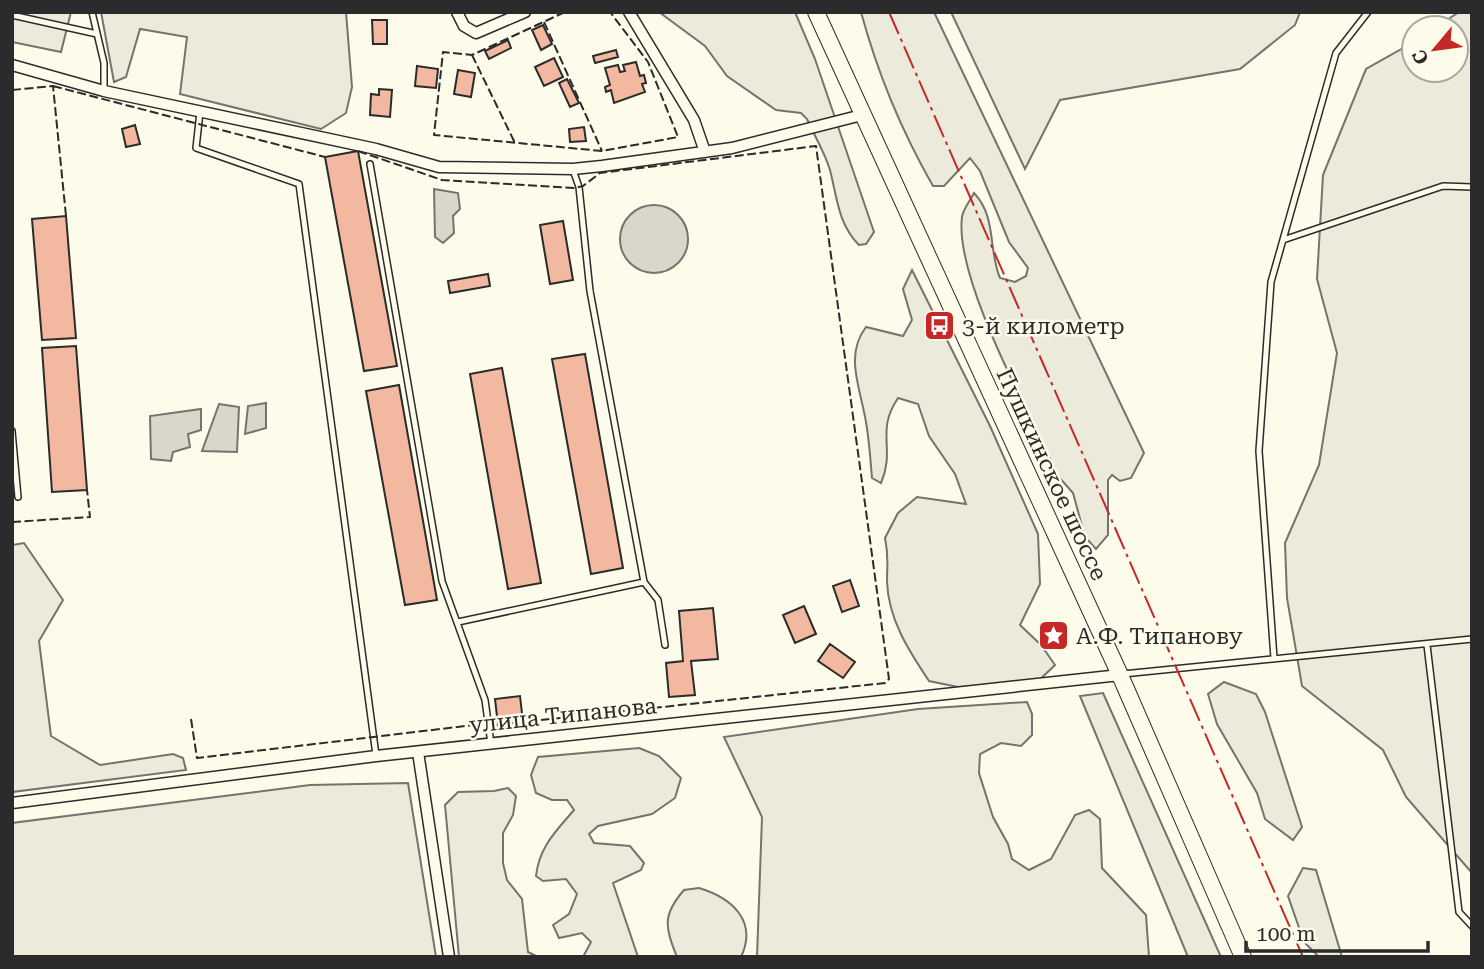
<svg xmlns="http://www.w3.org/2000/svg" width="1484" height="969" font-family="'Roboto Serif',serif">
<rect width="100%" height="100%" fill="#fdfbea"/>
<path fill="#ecebdb" stroke="#74746e" stroke-width="2" d="M101 12H346L352 87 346 113 321 129 180 94 187 37 140 29 126 77 114 82Z
M659 12H795L815 59 874 232 866 244 859 245C838 224 837 197 830 170 825 153 814 135 807 119L801 113 776 110 727 76 705 46Z
M861 12H934L1144 453 1131 478 1120 481 1112 475 1108 480V535L1096 549 1085 537 1073 493 1058 476C1031 416 954 279 962 217 963 209 970 201 974 193 997 217 988 250 1000 278L1015 282 1026 276 1028 268 1009 242 980 171 970 158 944 186H933C901 130 878 75 861 12Z
M951 12H1300L1295 25 1240 69 1060 100 1025 169Z
M1459 12H1472V873L1406 797 1383 750 1302 686 1287 598 1285 543 1319 465 1337 353 1317 279 1323 175 1366 69 1414 42V70H1456V28H1435Z
M912 270 990 426 1038 534 1040 584 1020 625 1041 645 1055 665 1035 684 958 687 929 681C909 651 888 619 887 581 887 563 889 557 885 538L898 513 917 497 966 504 955 474 929 436 918 404 898 398C875 432 896 448 881 483L872 478C870 456 869 433 864 412 858 382 846 353 866 327L903 336 912 320 903 289Z
M24 543 63 600 39 641 51 736 100 765 173 754 183 758 186 770 12 792V545Z
M1224 682 1256 694 1265 712 1302 827 1293 840 1265 819 1257 793 1217 724 1208 694Z
M1103 693 1221 957H1188L1080 696Z
M1027 702 1032 714V735L1021 746 1001 743 980 754 979 773 993 817 1008 844 1012 859 1029 870 1051 859 1075 815 1089 810 1100 819 1102 868 1146 915 1149 957H757L762 817 724 737 918 709Z
M639 748 659 756 681 778 675 798 652 814 598 826 589 834 594 843 630 846 644 863 641 870 613 883 638 957H583L591 942 582 933 559 938 553 925 569 914 577 894 566 879 543 881 536 876C539 847 556 831 574 810L567 800H552L536 793 531 775 538 757Z
M408 783 436 957H12V823L310 785Z
M508 788 516 796 513 815 503 833V863L507 880 522 899 528 952 538 957H459L445 805 458 792 494 791Z
M1303 868 1316 870 1342 957H1319L1304 942 1288 896Z
M699 888C732 898 758 921 741 957H677C665 927 662 915 684 890Z"/>
<path fill="#eceadb" stroke="#74746e" stroke-width="2" d="M12 12H71L61 52 12 42Z"/>
<path fill="#d8d7c9" stroke="#74746e" stroke-width="2" d="M434 189 458 193 460 209 453 216 454 233 443 243 435 237Z
M620 239a34 34 0 1 1 68 0a34 34 0 1 1-68 0Z
M266 403V428L245 434 248 406Z
M219 404 239 407 237 452 202 451Z
M201 409V430L188 434 190 447 173 452 171 461 151 459 150 416Z"/>
<path fill="#f2b8a0" stroke="#2b2b2b" stroke-width="2" d="M372 20H387V44H373Z
M543 25 552 44 541 50 532 30Z
M508 40 511 48 489 59 485 51Z
M616 50 618 57 595 63 593 56Z
M554 58 563 77 544 86 535 67Z
M636 62 640 76 644 75 646 83 642 84 645 92 614 103 611 90 606 92 605 87 610 85 605 68 618 65 620 72 625 71 623 65Z
M417 66 438 69 436 88 415 86Z
M458 70 475 73 471 97 454 94Z
M567 79 579 103 570 107 559 83Z
M379 89 392 90 390 117 370 115 371 94 379 95Z
M135 125 140 144 126 147 122 129Z
M584 127 586 141 570 142 569 129Z
M358 151 397 366 364 371 325 157Z
M66 216 76 338 42 340 32 219Z
M563 221 573 280 550 284 540 225Z
M488 274 490 286 450 293 448 281Z
M76 346 87 490 52 492 42 348Z
M585 354 623 568 591 574 552 359Z
M502 368 541 583 508 589 470 374Z
M399 385 437 600 405 605 366 391Z
M850 580 859 606 842 612 833 586Z
M804 606 816 634 795 643 783 615Z
M713 608 718 659 691 661 695 695 669 697 666 663 683 661 679 611Z
M830 644 855 662 843 678 818 661Z
M520 696 523 722 498 725 495 699Z"/>
<g fill="none" stroke-linecap="round" stroke-linejoin="round">
<defs>
<path id="lane" d="M92 12 104 63V91
M12 15 97 34
M200 112 196 148 299 184 376 755
M370 164 442 581 485 700 491 744
M573 170 579 187 590 291 644 582 658 600 665 645
M1283 240 1443 186 1472 187
M12 431 18 497
M458 622 644 582
M1427 645 1459 912 1472 926
M1274 658 1259 451 1271 282 1336 53 1368 12
M1123 674 1472 639"/>
<path id="street" d="M457 12 464 26 476 33 525 12
M629 12 694 120 705 152
M12 65 104 91 376 149 439 167 573 169 602 166 732 148 862 115
M418 752 449 957
M12 803 376 756 1120 675"/>
<path id="secondary" d="M816 12 1120 675 1243 957"/>
</defs>
<use href="#lane" stroke="#2b2b2b" stroke-width="8"/>
<use href="#street" stroke="#2b2b2b" stroke-width="13"/>
<use href="#secondary" stroke="#2b2b2b" stroke-width="18"/>
<use href="#lane" stroke="#fdfbea" stroke-width="5"/>
<use href="#street" stroke="#fdfbea" stroke-width="10"/>
<use href="#secondary" stroke="#fdfbea" stroke-width="16"/>
<path stroke="#2b2b2b" stroke-width="2" stroke-dasharray="9 3.5" stroke-linecap="butt" d="M565 12 472 55 443 52 434 135 602 151 678 137 648 62 610 12
M544 22 602 151
M472 55 515 143
M53 86 325 157
M12 90 53 86 66 216
M358 151 442 180 574 188 583 186 600 173 816 146 889 679 885 683 523 722
M12 522 90 517 87 490
M191 719 197 758 474 725 480 730 498 725"/>
<path stroke="#c62828" stroke-width="2" stroke-dasharray="24 5 3.5 5" stroke-linecap="butt" d="M889 12 1303 957"/>
</g>
<defs>
<symbol id="bus-square" viewBox="-11 -11 22 22"><rect x="-9" y="-9" width="18" height="18" rx="4" fill="#c62828" stroke="#fdfbea"/><path d="M-5-6H5V4H4V6H2V4H-2V6H-4V4H-5ZM-3.5-4V0h7V-4ZM-3.5 1.2v1.5H-2V1.2ZM2 1.2v1.5H3.5V1.2Z" fill="#fff"/></symbol>
<symbol id="sight-square" viewBox="-11 -11 22 22"><rect x="-9" y="-9" width="18" height="18" rx="4" fill="#c62828" stroke="#fdfbea"/><path d="M0-6L1.8-2.2L6-1.7L2.9 1.2L3.7 5.4L0 3.3L-3.7 5.4L-2.9 1.2L-6-1.7L-1.8-2.2Z" fill="#fff"/></symbol>
</defs>
<g fill-rule="evenodd">
<use href="#bus-square" x="922" y="308" width="35" height="35"/>
<use href="#sight-square" x="1036" y="618" width="35" height="35"/>
</g>
<g text-anchor="middle" stroke-width="5" stroke-linejoin="round" paint-order="stroke">
<g font-size="23" fill="#2b2b2b" stroke="#fdfbea" text-anchor="start">
<text x="962" y="334">3-й километр</text>
<text x="1076" y="644">А.Ф. Типанову</text>
</g>
<g font-size="23" fill="#2b2b2b" stroke="#fdfbea">
<text transform="translate(1052 474) rotate(65)" y="8">Пушкинское шоссе</text>
<text transform="translate(563 715) rotate(-6)" y="8">улица Типанова</text>
</g>
</g>
<rect width="1484" height="969" fill="none" stroke="#2b2b2b" stroke-width="28"/>
<g transform="translate(1435 49) rotate(241)"><circle r="33" fill="#fdfbea" stroke="#a9a89e" stroke-width="2"/>
<path d="M0-5L12 26L0 18L-12 26Z" fill="#c62828"/>
<text y="-10" font-size="19" font-weight="bold" text-anchor="middle" fill="#2b2b2b">С</text>
</g>
<path d="M1246 941v10h182v-10" fill="none" stroke="#2b2b2b" stroke-width="3.5"/>
<text x="1256" y="941" font-size="21" fill="#2b2b2b" stroke="#fdfbea" stroke-width="5" paint-order="stroke">100 m</text>
</svg>
